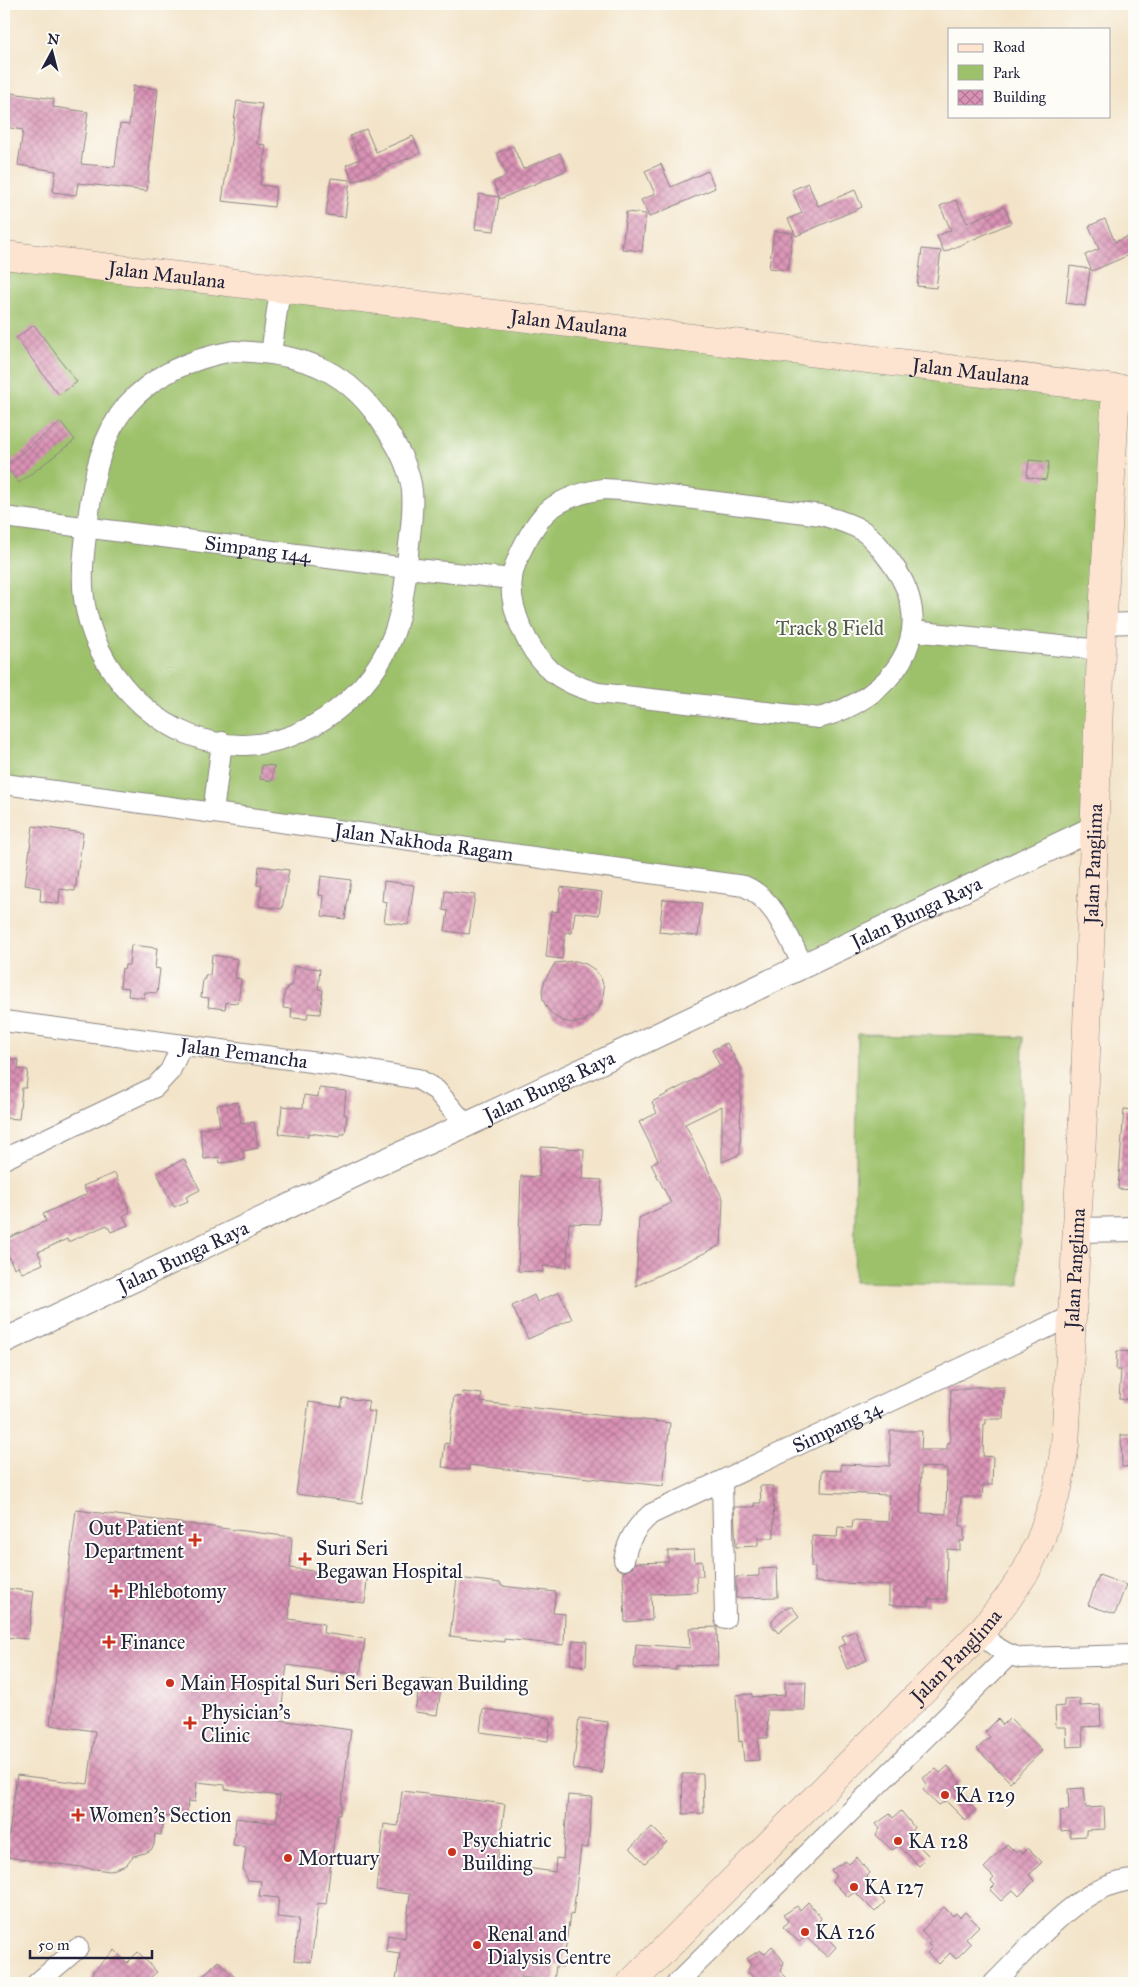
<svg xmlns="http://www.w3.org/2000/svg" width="1138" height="1987" font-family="'IM FELL Great Primer',serif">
<defs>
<pattern id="building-cross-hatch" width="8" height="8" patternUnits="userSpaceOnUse" patternTransform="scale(1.25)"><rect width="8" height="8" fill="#da92b5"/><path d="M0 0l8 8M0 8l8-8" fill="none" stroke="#b07794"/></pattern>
</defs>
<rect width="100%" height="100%" fill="#fdfcf7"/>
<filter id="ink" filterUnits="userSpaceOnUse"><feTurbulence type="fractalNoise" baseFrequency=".02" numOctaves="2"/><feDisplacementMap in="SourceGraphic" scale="10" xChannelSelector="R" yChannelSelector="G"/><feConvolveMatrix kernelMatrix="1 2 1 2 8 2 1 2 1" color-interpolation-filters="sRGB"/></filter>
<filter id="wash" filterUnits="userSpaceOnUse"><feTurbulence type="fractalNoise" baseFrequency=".0096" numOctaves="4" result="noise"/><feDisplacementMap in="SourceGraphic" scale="20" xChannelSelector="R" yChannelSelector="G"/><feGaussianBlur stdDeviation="1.12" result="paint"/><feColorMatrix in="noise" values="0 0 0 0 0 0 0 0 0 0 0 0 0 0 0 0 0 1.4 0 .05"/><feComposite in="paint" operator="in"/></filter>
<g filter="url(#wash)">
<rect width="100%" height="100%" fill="#f3e4c9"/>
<path fill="#9dc16b" stroke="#607253" d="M4 254 1116 389 1094 828 803 965 762 897 4 783Z
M858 1034 1023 1037 1019 1285 854 1282Z"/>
<g id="blocks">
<path fill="url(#building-cross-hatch)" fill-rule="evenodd" d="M133 86 158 89 147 191 78 183 76 195 53 192 56 171 18 165 23 130 4 127V92L54 99 53 107 88 112 81 164 115 167 120 124 129 125Z
M237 101 262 104 257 144 266 145 260 185 276 187 274 207 222 201Z
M366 129 376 152 413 136 420 153 353 182 346 165 360 159 350 136Z
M513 146 523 169 560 153 567 170 500 199 493 182 507 176 497 153Z
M661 164 671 187 708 171 715 188 649 217 641 200 655 194 645 171Z
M331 178 350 180 345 217 326 215Z
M808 183 818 206 855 190 862 207 796 236 788 219 802 213 792 190Z
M479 194 499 197 494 231 475 229Z
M956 200 967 223 1004 207 1011 223 944 252 937 236 951 230 940 206Z
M626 212 646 214 642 251 622 249Z
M1105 219 1115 242 1134 234V253L1092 271 1085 255 1099 249 1089 226Z
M774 231 793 233 788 270 769 268Z
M922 249 941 251 936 288 917 286Z
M1070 266 1090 269 1085 306 1066 303Z
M34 325 77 382 59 395 16 338Z
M61 422 75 440 19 483 5 466Z
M1029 460 1049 462 1046 480 1027 477Z
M262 765 274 766 272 781 260 779Z
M33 826 83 833 75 891 60 889 59 904 40 901 41 888 25 885Z
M259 866 289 870 282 909 259 906 262 886 257 885Z
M321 876 351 880 345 919 322 916 324 896 319 895Z
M384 881 414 885 408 925 384 922 387 902 382 901Z
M561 887 602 892 599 915 575 912 572 933 565 932 562 959 546 957 551 911 558 912Z
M445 891 475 895 469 934 445 931 448 911 443 910Z
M663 899 702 903 698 936 659 932Z
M131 945 157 948 155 968 160 969 157 993 145 992 144 998 128 996 129 988 120 987 122 968 124 969 125 965H129Z
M212 955 238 959 235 978 241 979 238 1003 226 1002 225 1009 208 1007 209 998 201 997 203 979H205V975H210Z
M576 961 586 964 595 970 601 978 604 988 603 998 599 1008 592 1016 584 1021 573 1023 563 1021 554 1016 547 1008 543 1000 542 990 545 980 555 963Z
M294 966 320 969 318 989 323 990 320 1014 308 1013 307 1019 291 1018 292 1009 283 1008 285 990H287L288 986H292Z
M727 1043 741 1070 740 1154 722 1162V1106L685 1124 723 1199 721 1245 636 1286 639 1218 671 1203 651 1164 658 1160 639 1122 657 1113 652 1102 720 1066 712 1050Z
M4 1059 19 1060 18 1069 28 1070 26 1088H22L19 1119 4 1118Z
M319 1088 346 1091 344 1114 347 1115 345 1134H341L340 1137 308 1133V1137L279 1134 282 1106 303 1108 304 1095 318 1097Z
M238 1102 241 1124 254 1122 258 1148 243 1151 244 1160 220 1163 219 1157 204 1159 200 1129 220 1126 217 1105Z
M1124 1109 1134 1110V1190L1118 1189Z
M541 1147 584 1149 583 1179 602 1180 599 1224 569 1223 567 1267 543 1266V1272L518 1271 521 1176 539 1177Z
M184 1159 200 1190 186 1197 188 1201 174 1207 157 1173Z
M115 1173 130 1212 123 1216 128 1225 111 1232 107 1225 68 1242 67 1239 38 1252 43 1264 22 1273 18 1266 14 1268 4 1246V1240L46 1221 43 1214 87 1194 83 1186Z
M559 1292 572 1319 528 1339 512 1306 534 1295 537 1302Z
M1117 1351 1134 1352V1400L1119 1399 1121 1370H1116Z
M970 1387H1004L1003 1419H986V1424H984L983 1456 993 1457 992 1485H983L982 1497H961L960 1526H964V1541H960V1550L947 1549 946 1599H928V1606L889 1605V1585L815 1582V1567H811L812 1536 837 1537 838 1527 852 1528 853 1520 888 1522 889 1495 821 1492 822 1470 841 1471V1464L890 1466V1431H922L921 1450H947V1443H950L951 1389H970ZM921 1467 947 1468 946 1514 920 1513Z
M462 1392 482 1394 481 1402 670 1423 663 1486 469 1465V1470L442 1467 445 1443 449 1444 454 1396 461 1397Z
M343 1398 369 1401 367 1411 375 1412 362 1503 296 1494 309 1402 341 1407Z
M1121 1435H1134V1466L1122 1467Z
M760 1486H773L774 1538H758V1546L736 1547 734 1507H755L754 1503H761Z
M76 1510 292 1537 290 1568 367 1578 365 1603 290 1594 289 1619 324 1624 323 1633 365 1639 360 1675 287 1665 280 1720 351 1730 340 1815 337 1814 326 1904 318 1903 311 1962 294 1960 299 1919 277 1917 279 1898 259 1896 261 1881 248 1880 243 1870 246 1847 233 1845 236 1818 276 1823 280 1796 225 1789V1785L197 1782 195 1802 188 1801 186 1819 164 1816 161 1835 155 1834 154 1845 151 1850 145 1853 133 1856 126 1865 110 1871 6 1857 17 1775 88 1784 95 1731 50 1725Z
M694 1550 695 1562 702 1561 703 1576H696L697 1592 651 1594 652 1620 625 1622 623 1572 632 1568 635 1563 668 1562V1551Z
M777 1568 778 1597 736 1598V1577L759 1576V1569Z
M1099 1575 1126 1585 1115 1614 1088 1605Z
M457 1578 501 1583V1586L556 1592 553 1613 565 1614 564 1645 504 1639V1642L450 1636Z
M4 1588 34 1592 28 1639 4 1637Z
M787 1607H792L799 1616 778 1633 772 1625V1620Z
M717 1627 718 1665 676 1666V1670L634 1668 636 1644 690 1648 689 1628Z
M855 1631 867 1660 847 1669 838 1647 846 1644 842 1636Z
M573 1640 587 1641 586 1666 570 1664Z
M420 1679 442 1682 437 1715 415 1712Z
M785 1682H806L805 1710H767L768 1738H758L759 1760 744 1761 742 1741 739 1742 736 1695 752 1694V1697L785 1695Z
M1080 1699V1706L1100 1705 1101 1726 1082 1727 1083 1746 1067 1747 1066 1727H1056L1055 1707 1064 1706V1700Z
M483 1709 551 1718 548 1741 480 1732Z
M579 1718 608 1722 602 1773 573 1769Z
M1010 1718 1042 1751 1010 1782 977 1749 990 1737 985 1732 998 1719 1003 1725Z
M948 1766 960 1782 956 1790 976 1810 966 1821 946 1801 939 1805 923 1790 927 1784 923 1778 936 1769 940 1773Z
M682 1774H703L704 1813 683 1814Z
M1084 1788 1086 1808 1104 1807 1105 1829 1086 1830V1836L1070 1837V1830L1061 1831 1060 1811 1069 1810 1068 1789Z
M402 1791 505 1804 497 1864 555 1872 556 1858 563 1859 568 1795 592 1797 588 1848 581 1847 573 1915 570 1914 563 1967 556 1966 554 1981 521 1977V1983H423L396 1980 400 1954 386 1952 388 1935 405 1938 410 1894 376 1890 384 1824 398 1826Z
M901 1811 914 1827 909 1836 929 1856 919 1866 899 1846 892 1850 876 1835 880 1829 876 1824 890 1814 893 1818Z
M652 1827 667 1842 645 1863 630 1848Z
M1007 1844 1016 1853 1019 1850 1023 1854 1028 1848 1042 1862 1029 1875 1034 1881 1019 1896 1013 1890 1001 1901 990 1890 995 1885 991 1881 994 1878 984 1868Z
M857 1857 869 1873 865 1882 885 1902 875 1912 855 1892 848 1897 832 1881 836 1876 831 1870 845 1861 849 1864Z
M808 1902 821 1918 816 1927 836 1947 827 1957 806 1937 799 1942 783 1927 788 1921 783 1915 797 1906 800 1910Z
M944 1907 953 1916 956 1913 960 1917 965 1912 979 1926 966 1939 971 1944 956 1959 950 1953 939 1964 927 1953 932 1948 928 1944 931 1942 921 1931Z
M772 1946 784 1962 780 1971 792 1983H760L747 1971 751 1965 746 1959 760 1950 764 1954Z
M115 1950 127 1963 138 1952 157 1972 144 1983H91L93 1971Z
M218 1961 241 1983H196Z"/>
</g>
</g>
<g filter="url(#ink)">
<use href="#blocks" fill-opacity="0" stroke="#8a8382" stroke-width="1"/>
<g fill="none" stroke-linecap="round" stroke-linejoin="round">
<defs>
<g id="minor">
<path d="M233 351C304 353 350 369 388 432 399 449 410 470 412 491 414 511 410 533 408 554 406 581 403 607 394 633 372 693 310 743 245 745 168 747 101 682 86 610 79 578 85 544 89 512 94 474 102 435 127 405 154 374 194 358 233 351Z"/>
<path d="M271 354 280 289"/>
<path d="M603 489 622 490 821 515C835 519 850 523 863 531 876 540 884 553 893 565 943 635 890 699 819 718L598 693C581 688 564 682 550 670 528 650 508 608 512 578 514 563 522 548 529 536 535 526 541 516 550 509 566 497 584 492 603 489Z"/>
<path id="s1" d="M4 517 407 568 512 579"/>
<path d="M1103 624 1134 623"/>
<path d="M912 631 1101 650"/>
<path id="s2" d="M4 784 744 886C775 899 788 937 803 965"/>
<path d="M213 813 222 742"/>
<path id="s3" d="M4 1021 341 1066 418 1079 436 1090 466 1125"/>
<path d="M4 1159 155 1087 170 1071 182 1045"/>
<path d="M722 1481 725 1619"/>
<path id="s4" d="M624 1560C628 1539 636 1527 651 1514L1072 1316"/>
<path d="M980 1633C993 1645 1003 1654 1021 1658L1134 1655"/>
<path d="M37 1983 78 1948"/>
<path d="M677 1983 1009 1655"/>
<path d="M994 1983C1031 1947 1080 1883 1134 1880"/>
</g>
<g id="tertiary">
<path d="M1077 1230 1134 1229"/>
<path id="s5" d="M4 1341 378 1164 466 1125 626 1050 1094 828"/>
</g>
<g id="secondary">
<path id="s6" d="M4 255 1116 389H1134"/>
<path id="s7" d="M631 1983 980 1633 1008 1598 1026 1571 1040 1541 1058 1488 1065 1445 1085 1081 1101 650 1116 389"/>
</g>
</defs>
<use href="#minor" stroke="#8a8382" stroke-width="22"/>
<use href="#tertiary" stroke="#8a8382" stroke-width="26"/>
<use href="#secondary" stroke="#8a8382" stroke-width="29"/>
<use href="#minor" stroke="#fff" stroke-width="20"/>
<use href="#tertiary" stroke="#fff" stroke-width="24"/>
<use href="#secondary" stroke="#fde4d0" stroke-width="28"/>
</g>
</g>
<g fill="#c8321e" stroke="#fdfcf7" stroke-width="2">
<path d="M192.5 1532.5h5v5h5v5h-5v5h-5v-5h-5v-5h5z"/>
<path d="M302.5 1551.5h5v5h5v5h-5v5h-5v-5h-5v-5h5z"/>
<path d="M113.5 1583.5h5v5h5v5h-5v5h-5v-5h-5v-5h5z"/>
<path d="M106.5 1634.5h5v5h5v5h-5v5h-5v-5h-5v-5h5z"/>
<circle cx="170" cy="1683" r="5"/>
<path d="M187.5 1715.5h5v5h5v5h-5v5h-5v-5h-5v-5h5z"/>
<circle cx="945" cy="1795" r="5"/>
<path d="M75.5 1807.5h5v5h5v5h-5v5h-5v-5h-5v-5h5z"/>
<circle cx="898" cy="1841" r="5"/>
<circle cx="452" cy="1852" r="5"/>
<circle cx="288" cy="1858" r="5"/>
<circle cx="854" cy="1887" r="5"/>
<circle cx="805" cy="1932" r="5"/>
<circle cx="477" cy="1945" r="5"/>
</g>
<g text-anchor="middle" stroke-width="4" stroke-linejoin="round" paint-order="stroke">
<g font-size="20" fill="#22223b" stroke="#fdfcf7">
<text dy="7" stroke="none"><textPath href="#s6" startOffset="164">Jalan Maulana</textPath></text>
<text dy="7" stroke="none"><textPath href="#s6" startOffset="569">Jalan Maulana</textPath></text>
<text dy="7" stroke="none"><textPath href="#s6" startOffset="974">Jalan Maulana</textPath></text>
<text dy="7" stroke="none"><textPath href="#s1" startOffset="256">Simpang 144</textPath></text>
<text dy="7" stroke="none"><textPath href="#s2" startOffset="424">Jalan Nakhoda Ragam</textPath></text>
<text dy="7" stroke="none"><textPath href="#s7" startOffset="1286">Jalan Panglima</textPath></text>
<text dy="7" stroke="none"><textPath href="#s5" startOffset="1008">Jalan Bunga Raya</textPath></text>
<text dy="7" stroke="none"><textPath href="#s3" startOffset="242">Jalan Pemancha</textPath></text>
<text dy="7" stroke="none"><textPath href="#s5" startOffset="602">Jalan Bunga Raya</textPath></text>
<text dy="7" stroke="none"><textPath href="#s5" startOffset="198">Jalan Bunga Raya</textPath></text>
<text dy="7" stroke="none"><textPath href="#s7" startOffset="881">Jalan Panglima</textPath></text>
<text dy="7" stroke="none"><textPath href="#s4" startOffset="260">Simpang 34</textPath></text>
<text dy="7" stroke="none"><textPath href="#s7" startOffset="461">Jalan Panglima</textPath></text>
</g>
<g font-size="20" fill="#4d5a4c" stroke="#fdfcf7">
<text x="830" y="635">Track 8 Field</text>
</g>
<g font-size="20" fill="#22223b" stroke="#fdfcf7" text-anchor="start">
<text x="184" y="1535" text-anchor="end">Out Patient<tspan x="184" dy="23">Department</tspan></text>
<text x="316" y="1555">Suri Seri<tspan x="316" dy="23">Begawan Hospital</tspan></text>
<text x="127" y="1598">Phlebotomy</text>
<text x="120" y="1649">Finance</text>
<text x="180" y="1690">Main Hospital Suri Seri Begawan Building</text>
<text x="201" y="1719">Physician's<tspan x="201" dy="23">Clinic</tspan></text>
<text x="955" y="1802">KA 129</text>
<text x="89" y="1822">Women's Section</text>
<text x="462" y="1847">Psychiatric<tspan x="462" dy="23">Building</tspan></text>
<text x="908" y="1848">KA 128</text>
<text x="298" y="1865">Mortuary</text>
<text x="864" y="1894">KA 127</text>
<text x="815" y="1939">KA 126</text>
<text x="487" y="1941">Renal and<tspan x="487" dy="23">Dialysis Centre</tspan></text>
</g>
</g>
<rect width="1138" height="1987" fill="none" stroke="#fdfcf7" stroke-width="20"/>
<rect x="948" y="28" width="162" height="90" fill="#fdfcf7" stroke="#a5a5ac"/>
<rect x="958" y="44" width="25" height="8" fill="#fde4d0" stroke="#a5a5ac"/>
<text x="993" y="52" font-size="15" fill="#22223b">Road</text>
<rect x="958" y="65" width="25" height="15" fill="#9dc16b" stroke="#a5a5ac"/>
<text x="993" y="78" font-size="15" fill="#22223b">Park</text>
<rect x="958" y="90" width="25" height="15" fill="url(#building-cross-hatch)" stroke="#a5a5ac"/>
<text x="993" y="102" font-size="15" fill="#22223b">Building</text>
<g transform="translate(52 52) rotate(7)" stroke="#fdfcf7" stroke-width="4" paint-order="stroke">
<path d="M0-4L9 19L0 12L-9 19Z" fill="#22223b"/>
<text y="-8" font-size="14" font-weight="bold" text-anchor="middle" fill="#22223b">N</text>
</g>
<path d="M30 1950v8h122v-8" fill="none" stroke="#22223b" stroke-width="2.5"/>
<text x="38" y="1950" font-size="15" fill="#22223b" stroke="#fdfcf7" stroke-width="4" paint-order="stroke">50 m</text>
</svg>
